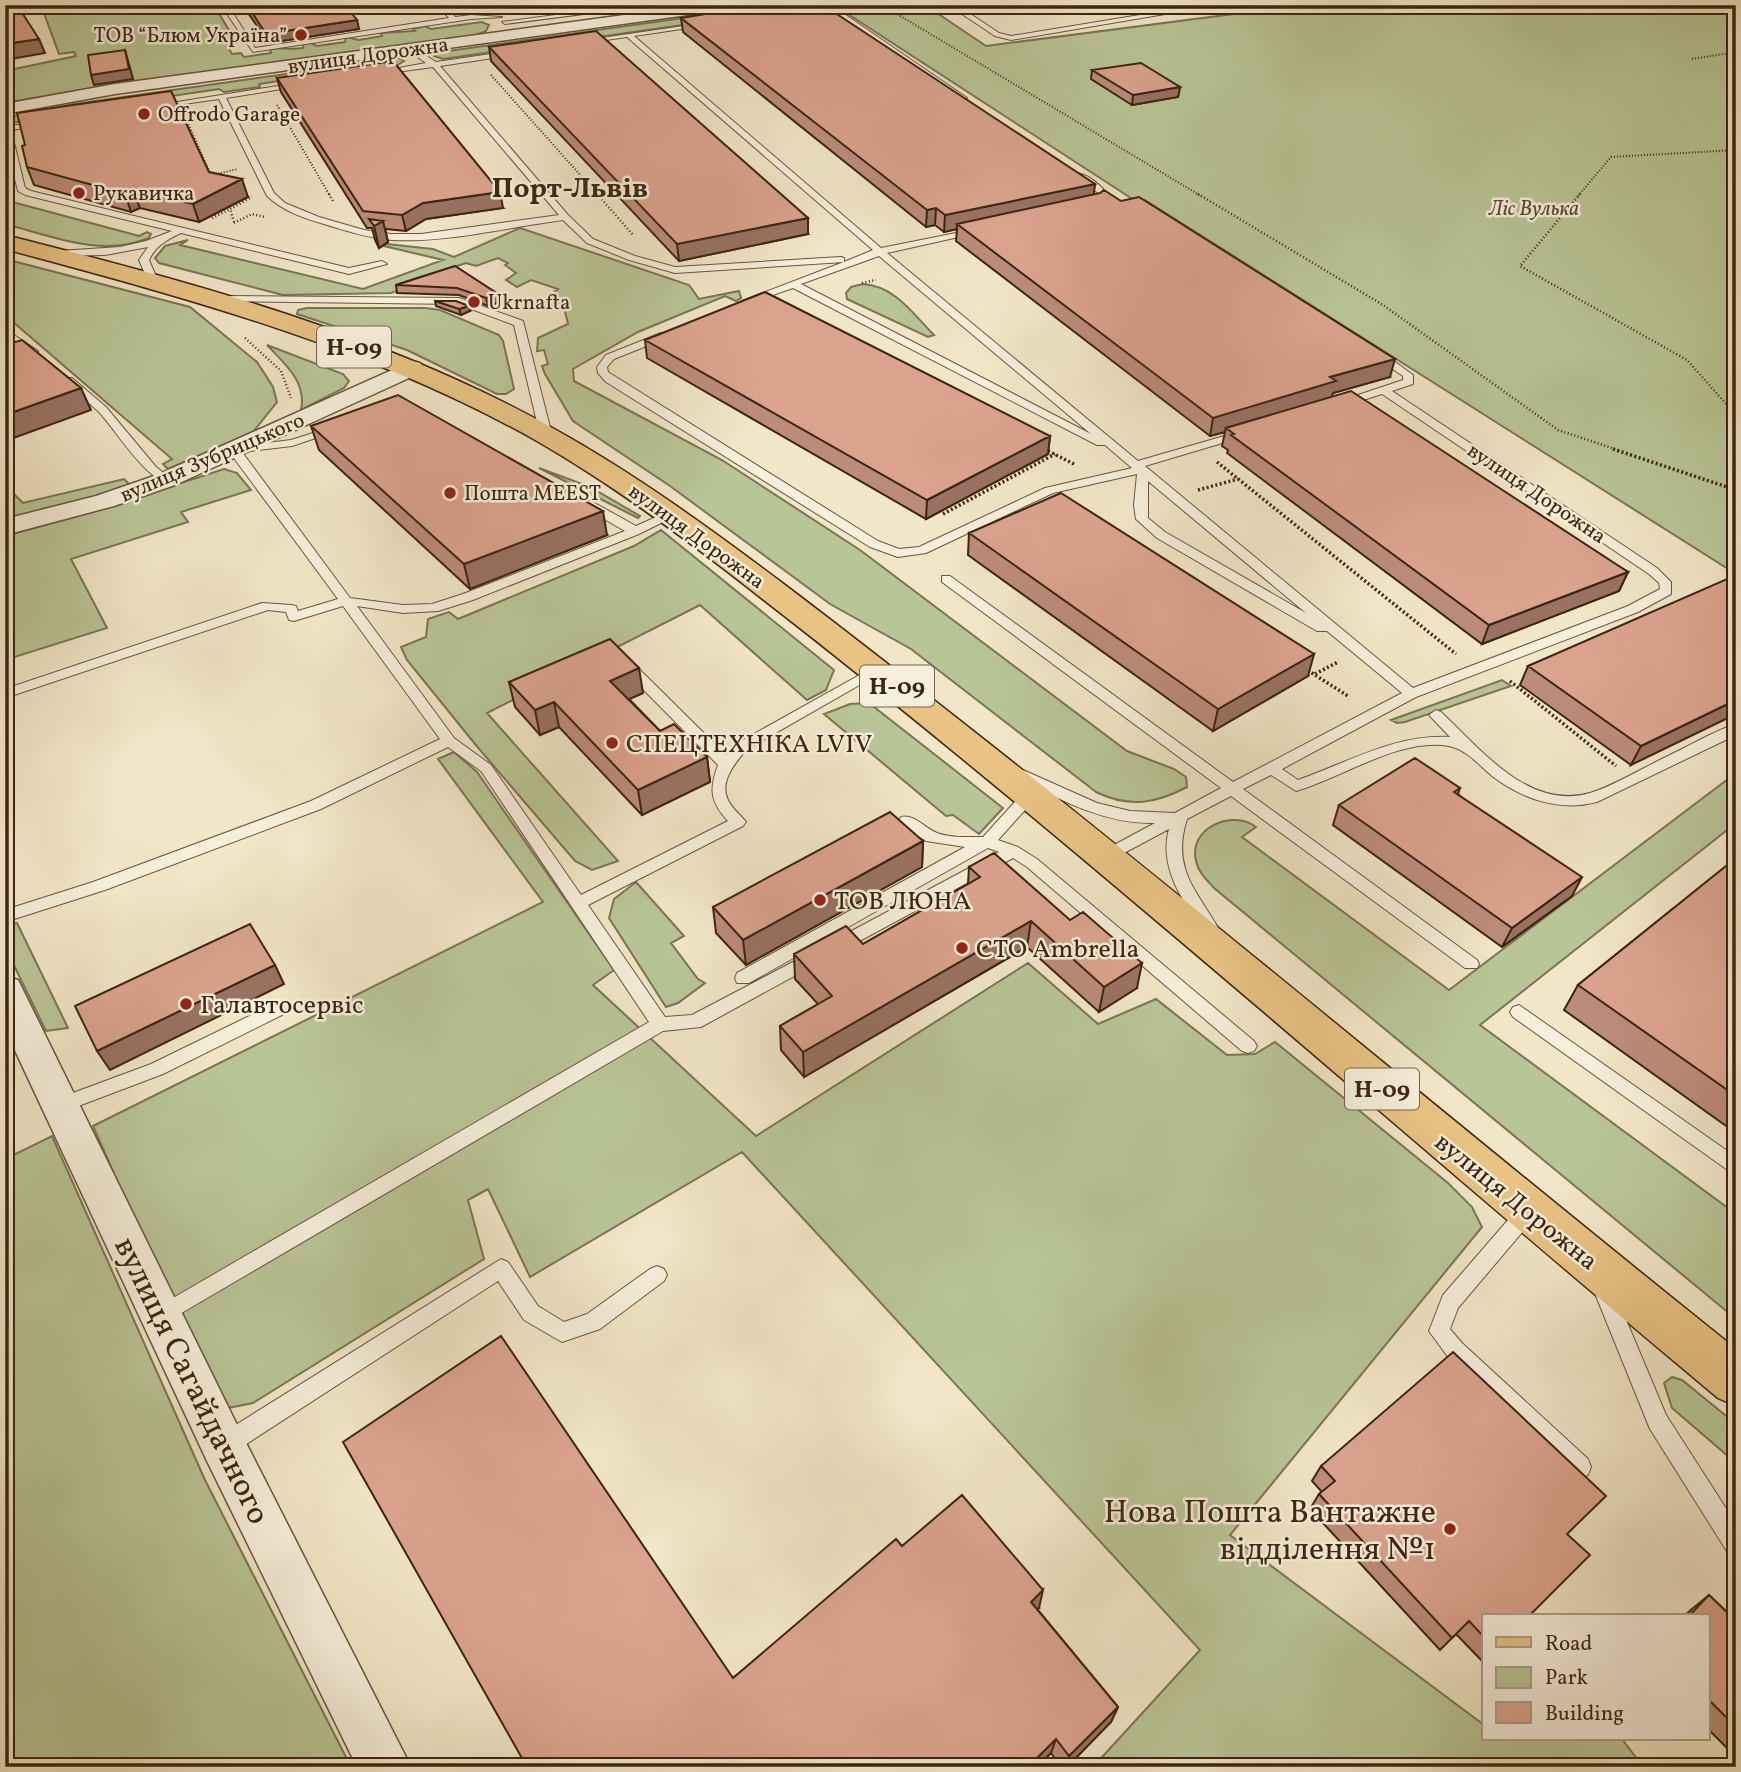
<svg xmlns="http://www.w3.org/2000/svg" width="1741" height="1772" font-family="Vollkorn,serif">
<rect width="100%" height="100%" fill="#f1e6c7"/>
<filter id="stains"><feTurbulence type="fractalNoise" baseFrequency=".00286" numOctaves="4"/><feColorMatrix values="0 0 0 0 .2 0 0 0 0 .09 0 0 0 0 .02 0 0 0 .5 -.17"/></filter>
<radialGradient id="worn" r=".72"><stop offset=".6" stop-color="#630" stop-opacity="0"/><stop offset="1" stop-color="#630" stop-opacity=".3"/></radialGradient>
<path fill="#b9c597" stroke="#7a7554" stroke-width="2" d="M41 5H214L233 37 224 40 232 54 241 53 244 57 271 53 270 49C281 47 291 50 303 48L304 43H311L317 46 345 42 346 37 359 40 382 36 381 33 415 31 413 29 425 26 431 29 482 22 489 25 486 31 476 35 116 84 5 103V71L76 56 74 52 59 54Z
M776 5 817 6 443 59 434 56V53Z
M834 5H925L986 46 1303 5H1736V574L1145 200 1137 202Z
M399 58 404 61 396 66 390 64 259 84 260 87 224 92 219 89 22 118V122H5V118L74 104Z
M5 200 139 236 147 232 151 234 149 238C102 258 52 236 5 224Z
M520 228 689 285 699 299 739 291 741 298 736 301 725 296 638 332 573 369 574 381 722 460 860 550 1127 751 1174 769 1186 777 1187 787C1155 804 1129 808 1096 792L911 649 830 604 670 486 573 421 545 374 542 366 548 364 544 350 537 351 538 338 568 324 563 303 547 297 558 289 531 280 517 287 506 280 516 273 505 265 508 263 498 258 476 266 466 263 451 268 455 272 391 293 283 295 159 263 155 258 165 246 188 240 180 245 363 289 443 260 384 246 387 244 433 249 454 257Z
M5 259 190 307 257 362 273 387 277 402 253 432 168 469 163 464 172 459 5 315Z
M863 284C895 286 913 314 934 335L928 337 847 299 846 293 851 287Z
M307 308H426L440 310 499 335 503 341 514 389 506 394H497L407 350 297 314 298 310Z
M267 345 343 374 349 381 344 388 301 410C307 382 285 364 267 345Z
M539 468 590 487 640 516 638 518Z
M224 469 237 473 251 490 181 512 188 522 71 559 107 628 5 660V536L88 513Z
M124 479 131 486 5 522V485L23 503Z
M661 530 834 670 826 690 807 700 700 605 487 713 618 861 592 870 575 861 475 744 407 660 401 647 426 637 428 619 449 612 458 619 634 546Z
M1502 680 1511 686 1405 722 1397 723 1391 720Z
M869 703 1003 808 979 834 953 815 946 816 824 714 850 704Z
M454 752 477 772 614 970 593 985 756 1136 1028 963 1098 1024 1156 999 1227 1055 1255 1054 1275 1042 1448 1183 1472 1207 1482 1227 1230 1535 1484 1725V1739H1622L1643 1767H1093L1200 1650 742 1152 530 1277 488 1189 468 1200 484 1259 253 1403 218 1410 93 1126 543 902 438 759Z
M1736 773V823L1480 1025 1736 1214V1319L1214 888C1207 880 1198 872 1196 861 1188 828 1232 809 1256 827L1242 837 1449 990Z
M636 882 684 936 671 943 698 979 705 983 678 1003 666 1007 609 918 614 899Z
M17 923 68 1028 46 1031 5 947V926Z
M52 1136 205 1480 351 1767H5V1159Z
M1672 1377 1682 1380 1736 1424V1463L1672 1408 1664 1383Z"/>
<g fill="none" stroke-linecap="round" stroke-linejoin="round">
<defs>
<path id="service" d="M221 5H228L255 48 449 18 437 5H444L455 17 471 15 502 17 471 19 253 52Z
M632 5H654L505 24 502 22Z
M823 5H831L967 98 960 100Z
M967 5H975L966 11 999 33 1011 36 1201 5H1218L1011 40 995 36 959 12V10Z
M704 23 702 26 634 36 881 248 981 228V232L887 253 1138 461 1238 432H1246V436L1145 466 1413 688 1628 606 1660 589 1659 583 1649 574 1382 394 1345 406H1337V402L1403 380V376L1372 355V351H1380L1413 375V384L1392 391 1657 568 1671 582V594L1638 612 1416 697 1282 769 1298 780C1349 762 1395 734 1450 737L1429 715 1436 710 1441 712C1480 748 1528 811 1590 793 1614 786 1648 765 1672 754 1693 744 1714 731 1736 724V735L1597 802C1560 812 1522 799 1492 776 1478 764 1467 750 1449 746 1400 737 1342 778 1296 791L1271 775 1243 789 1477 960 1479 964 1477 968H1465L1231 796 1187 819C1171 869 1197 891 1220 931L1218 935H1206C1185 904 1158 869 1169 829L1111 860H1101L1098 856 1101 852 1155 823C1105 825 1057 798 1013 776L1011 773 1013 770H1023L1097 803 1130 811 1175 813 1221 788 942 582V576H950L1233 782 1402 693 1327 631H1317L1157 538 1136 519 1134 505 1137 474 1053 493 926 553 898 557 870 547 606 382 598 373 597 367 606 355 661 333H669V337L614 359 607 367 608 372 878 541 899 549 919 547 1045 488 1132 468 1105 445H1097L793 288 750 303 742 301 844 262 675 273 629 260 587 243 563 220C510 227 445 243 392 240 369 238 346 231 324 224 303 218 283 211 267 196L219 99 156 108 152 106 303 82 300 86 226 98 274 193 285 203 319 217 364 230 391 234H421L559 215 433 67 381 74 377 72 426 63 409 51 412 47 436 62 511 51 514 55 440 66 568 215 593 239 635 256 675 267 841 257 844 258V262L873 250 627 37 585 43 581 41ZM879 256 1091 434 801 284ZM1148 481 1306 613 1165 532 1148 518Z
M41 121 44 125 11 130 25 188 31 191 349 268 382 261 387 264 349 274 181 233C167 240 156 245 149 260L158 281 153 284 148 281 139 260 148 247 105 255 56 256V252L59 251 120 247 146 241 172 231 25 195 18 191 5 140V127Z
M1075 173C1087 173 1103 186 1108 197L1101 206 1089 207V203L1095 202 1100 197 1097 192 1075 177Z
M220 296 459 298 523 321 552 435 546 438 540 435 514 325 458 304 217 301V297Z
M5 329 38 351V355H30L5 337Z
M64 378H72L106 407 156 467 170 478V482C149 485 113 426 98 411 87 401 75 392 64 382Z
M329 428 339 430 292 446 242 452 350 598 403 605 432 604 463 594 625 531 583 507V501H591L636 526 667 512H675L677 515 639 534 473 600 438 611 403 613 357 606 454 738 491 765 581 895 728 821C710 802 709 789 718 765L622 668 620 665 622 662H632L726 755 736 744 872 668H882L884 671 746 750C735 763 719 782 728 800 732 809 740 814 746 822L743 826 588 905 665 1017 692 1015 808 954H820L822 958 820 962 701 1027 663 1031 161 1325 154 1323 151 1316 154 1309 649 1022 481 771 448 747 321 809 105 890 5 922V910L93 882 311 801 440 739 343 606 294 621 289 620 286 612 268 610 5 698V689L262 603 291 605 296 606 298 611 338 599 228 450 234 447 291 440Z
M1029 791 1034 792 1036 796 1034 800 998 840 1018 847 1037 859 1254 1041 1257 1046 1254 1051 1248 1053 1242 1051 1027 867 1013 858 843 950H831L829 946 831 942 999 852 988 848 749 983H737L735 978 737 973 965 847 926 841 901 825 898 821 901 817C915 814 924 828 937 833 951 838 968 837 983 837L1024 792Z
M276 1003 282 1005 285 1010 282 1015 163 1074 60 1113 54 1110 51 1105 54 1100 151 1064Z
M1519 1005 1736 1157V1176L1513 1017 1510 1012 1513 1007Z
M1528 1203 1535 1205 1538 1211 1535 1217 1458 1308 1450 1329 1462 1343 1588 1459 1591 1467 1588 1475 1580 1478 1572 1475 1448 1357 1429 1331 1443 1295 1521 1205Z
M501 1259 508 1262 538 1306 564 1322 587 1314 650 1269 657 1266 664 1269 667 1275 664 1281 600 1329 562 1342 524 1320 498 1281 234 1452 226 1455 218 1452 215 1444 218 1436Z
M1604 1282 1611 1284 1666 1415 1736 1524V1556L1728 1553 1650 1429 1594 1291 1597 1284Z"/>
<path id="minor" d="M698 5H738L731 9 115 94 5 114V104L115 84Z
M412 361 420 363 423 368 420 373 175 485 114 506 5 535V519L96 496 157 475Z
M5 976 18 980 23 990 239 1429 411 1767H357L207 1461 5 1029Z"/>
<path id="primary" d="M5 235C194 283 386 334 556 430 635 474 709 528 781 582 854 637 925 693 996 749 1245 946 1488 1151 1736 1349V1406L1718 1398C1471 1192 1230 979 981 774 908 714 835 655 760 597 689 541 615 486 537 441 371 347 187 298 5 249Z"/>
</defs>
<use href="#service" stroke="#69553e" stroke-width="2"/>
<use href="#minor" stroke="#69553e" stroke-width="3"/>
<use href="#primary" stroke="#3c2510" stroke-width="3"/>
<path stroke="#3c2510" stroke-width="2" stroke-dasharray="1 2" stroke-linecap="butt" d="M882 5 1201 196
M1692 59 1736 52
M491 75 599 196
M277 105 330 196
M186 119 211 175
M212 175 238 169
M578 196 595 193
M1578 196 1611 157 1736 150"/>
<path stroke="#3c2510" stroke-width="2.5" stroke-dasharray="1 2.5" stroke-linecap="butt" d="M329 194 334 203
M597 194 634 236
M1198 194 1383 305 1558 430 1618 450
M1580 194 1520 266 1687 360 1736 415
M573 197 587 194
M212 218 230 209
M234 222 230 209 252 197
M234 223 252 214 265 217
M862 283 876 280
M245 338 281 371 291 398
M1044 449 1047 450"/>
<path stroke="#3c2510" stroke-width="3.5" stroke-dasharray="2 2.5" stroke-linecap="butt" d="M1044 449 1074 464
M1613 449 1736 490
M1217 462 1456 654
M1198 490 1238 479
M943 514 1055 454
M1304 668 1348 696
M1315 674 1338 662
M1510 681 1616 766"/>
<use href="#service" fill="#f6efdb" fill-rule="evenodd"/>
<use href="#minor" fill="#f6efdb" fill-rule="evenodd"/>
<use href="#primary" fill="#e8c384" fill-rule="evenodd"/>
</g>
<path fill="#bc8c7a" stroke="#3c2510" stroke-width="2" d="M245 5H345L359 29 269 43 246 10Z
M544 5H610L551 13Z
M681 18 1095 184 1093 195 1390 377 1333 393 1332 396 1628 572 1619 591 1482 644 1227 453 1228 450 1222 446 1225 432 1210 436 956 241 957 229 944 232 935 225 926 227 683 32Z
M489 47 808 234 679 261 491 61Z
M1092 70 1180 87 1178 97 1132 105 1091 79Z
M277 78 503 208 426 219 406 231 385 229 388 242 379 248 375 240 372 228H367L281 92Z
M27 167 209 172 248 197 199 222 140 208 131 212 34 185Z
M455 266 498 294 500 302 488 306 459 295 397 293 396 285Z
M435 301 470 311 461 315 436 306Z
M645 340 1050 436 1048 454 926 519 647 358Z
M311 426 607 535 470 589 319 450Z
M969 533 1308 676 1213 731 968 555Z
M1736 584 1631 765 1520 685 1528 666Z
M509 682 643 693 629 699 660 731 707 757 710 782 642 815 559 727 540 735 515 707Z
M1460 788 1458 794 1572 896 1502 947 1333 825 1339 805Z
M923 841 922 867 746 965 716 933 713 907Z
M1736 858V1133L1564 1010 1578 985Z
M969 867 1137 988 1099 1012 1027 947 804 1077 781 1050 780 1026 818 1004 795 979 794 954 863 944 968 884Z
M1321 1466 1484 1616V1661L1483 1662 1456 1634 1440 1650 1310 1509 1319 1494 1322 1492 1312 1481Z
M902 1546 1039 1608 1037 1609 1118 1707 1111 1722 1067 1767H1061L1051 1753 1037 1767H527L733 1678Z
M1709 1595 1736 1621V1757L1708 1729V1616H1684L1692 1609Z"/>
<path fill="#997263" stroke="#3c2510" stroke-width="2" d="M550 5H610L551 13Z
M652 5H677L653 8Z
M357 20 359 29 269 43 266 34Z
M39 39 45 53 5 60V44Z
M125 50 133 79 94 85 91 75Z
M1180 87 1178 97 1132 105 1133 95Z
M242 179 248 197 199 222 193 204Z
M1095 184 1093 200 957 224V229L944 232 945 215Z
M133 190 140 208 131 212 125 194Z
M500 192 503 208 426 219 406 231 402 215 423 203Z
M936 208 935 225 926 227 927 210Z
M808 218V234L679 261 677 244Z
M383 221 388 242 379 248 374 226Z
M498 294 500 302 488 306 486 298Z
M469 306 470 311 461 315 459 309Z
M1395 359 1390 377 1333 393 1331 399 1226 428 1225 432 1210 436 1213 418 1330 377Z
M81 388 91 410 5 441V415Z
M1050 436 1048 454 926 519 927 500Z
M603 511 607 535 470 589 464 564Z
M1628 572 1619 591 1482 644 1489 625Z
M1314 654 1308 676 1213 731 1218 709Z
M639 668 643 693 614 706 610 681Z
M1736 700V714L1631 765 1641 746Z
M554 702 559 727 540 735 535 710Z
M707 757 710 782 642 815 638 790Z
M923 841 922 867 746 965 743 940Z
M1582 877 1572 896 1502 947 1512 928Z
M1031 921 1027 947 804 1077 803 1052Z
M1142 963 1137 988 1099 1012 1104 987Z
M275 965 284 984 110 1070 97 1051Z
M1043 1590 1039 1608 1027 1619 1031 1602Z
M1118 1707 1111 1722 1067 1767H1065L1069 1756Z
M1056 1739 1051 1753 1037 1767H1028Z"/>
<path fill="#dba38e" stroke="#3c2510" stroke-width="2" d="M5 5H17L39 39 5 44Z
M247 5H345L357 20 266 34Z
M761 5H823L1095 184 945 215 936 208 927 210 681 18Z
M596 31 808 218 677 244 489 47Z
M125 50 129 69 91 75 88 55Z
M393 61 500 192 423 203 402 215 363 211 277 78Z
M1141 63 1180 87 1133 95 1092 70Z
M171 91 209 172 242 179 193 204 133 190 125 194 27 167 22 146 25 145 17 113Z
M1104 190 1121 201 1139 197 1395 359 1330 377 1336 381 1213 418 957 224 1100 193Z
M369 219 383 221 374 226Z
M455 266 498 294 486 298 457 288 396 285Z
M765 292 1050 436 927 500 645 340Z
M435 301H456L469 306 459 309Z
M22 340 81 388 5 415V345Z
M1351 391 1628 572 1489 625 1231 435 1234 434 1226 428Z
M398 395 603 511 464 564 311 426Z
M1061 493 1314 654 1218 709 969 533Z
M1727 579 1736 584V700L1641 746 1528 666Z
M610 639 639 668 610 681 660 731 674 724 707 757 638 790 554 702 535 710 509 682Z
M1415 758 1460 788 1454 792 1582 877 1512 928 1339 805Z
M890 812 923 841 743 940 713 907Z
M994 853 1070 920 1083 912 1142 963 1104 987 1031 921 803 1052 780 1026 832 996 794 954 846 926 863 944 980 877 969 867Z
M1736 858V1096L1578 985Z
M250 924 275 965 97 1051 75 1006Z
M501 1336 733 1678 896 1539 902 1546 962 1495 1043 1590 1031 1602 1118 1707 1069 1756 1056 1739 1028 1767H527L343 1442Z
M1453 1352 1606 1496 1567 1534 1590 1555 1529 1616H1484V1637L1469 1621 1452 1638 1319 1494 1335 1481 1321 1466Z
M1709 1595 1736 1621V1727L1708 1699V1616H1689Z"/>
<g fill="#8f2418" stroke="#f6efdb" stroke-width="2.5">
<circle cx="301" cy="35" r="7"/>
<circle cx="144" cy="114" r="7"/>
<circle cx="79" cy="193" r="7"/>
<circle cx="474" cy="302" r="7"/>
<circle cx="450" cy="493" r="7"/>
<circle cx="612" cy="743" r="7"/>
<circle cx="820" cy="900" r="7"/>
<circle cx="962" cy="948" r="7"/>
<circle cx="186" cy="1004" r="7"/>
<circle cx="1450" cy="1529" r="7"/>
</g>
<g text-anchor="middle" stroke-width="5" stroke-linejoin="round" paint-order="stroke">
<g font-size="21" fill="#3c2510" stroke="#f6efdb" text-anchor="start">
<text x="287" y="42" text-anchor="end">ТОВ “Блюм Україна”</text>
<text x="158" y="121">Offrodo Garage</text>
<text x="93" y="200">Рукавичка</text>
<text x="488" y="309">Ukrnafta</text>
<text x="464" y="500">Пошта MEEST</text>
</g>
<g font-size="21" fill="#3c2510" stroke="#f6efdb">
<text transform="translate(368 55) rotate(-8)" y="7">вулиця Дорожна</text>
<text transform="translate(212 457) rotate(-23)" y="7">вулиця Зубрицького</text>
<text transform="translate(1537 493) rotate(34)" y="7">вулиця Дорожна</text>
<text transform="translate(697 536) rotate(36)" y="7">вулиця Дорожна</text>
</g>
<g font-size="21" font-style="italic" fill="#5b4d32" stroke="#f6efdb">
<text x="1534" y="215">Ліс Вулька</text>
</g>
<g fill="#f6efdb" stroke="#74624d" stroke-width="2">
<rect x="317" y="326.5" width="74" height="41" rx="5"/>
<rect x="860" y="665.5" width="74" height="41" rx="5"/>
<rect x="1345" y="1068.5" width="74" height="41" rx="5"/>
</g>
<g font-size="24" font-weight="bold" fill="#3c2510">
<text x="354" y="355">Н-09</text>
<text x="897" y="694">Н-09</text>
<text x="1382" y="1097">Н-09</text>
</g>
<g font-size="26" fill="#3c2510" stroke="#f6efdb" text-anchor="start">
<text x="626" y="752">СПЕЦТЕХНІКА LVIV</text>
<text x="834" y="909">ТОВ ЛЮНА</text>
<text x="976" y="957">СТО Ambrella</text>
<text x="200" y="1013">Галавтосервіс</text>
</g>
<g font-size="26" fill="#3c2510" stroke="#f6efdb">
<text transform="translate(1517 1201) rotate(39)" y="9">вулиця Дорожна</text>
</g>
<g font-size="28" font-weight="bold" fill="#3c2510" stroke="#f6efdb">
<text x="570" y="197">Порт-Львів</text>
</g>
<g font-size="32" fill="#3c2510" stroke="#f6efdb">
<text transform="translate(193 1380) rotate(64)" y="11">вулиця Сагайдачного</text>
</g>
<g font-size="32" fill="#3c2510" stroke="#f6efdb" text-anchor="end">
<text x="1436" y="1522">Нова Пошта Вантажне<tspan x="1436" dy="37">відділення №1</tspan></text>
</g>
</g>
<rect width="1741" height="1772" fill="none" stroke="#f1e6c7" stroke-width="28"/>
<rect x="7" y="7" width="1727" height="1758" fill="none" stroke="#3c2510" stroke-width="3.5"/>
<rect x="14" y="14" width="1713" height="1744" fill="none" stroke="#3c2510" stroke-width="2"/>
<rect x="1482" y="1614" width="228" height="126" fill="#f6efdb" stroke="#ac9e8a" stroke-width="2"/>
<rect x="1496" y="1637" width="35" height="10" fill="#e8c384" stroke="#ac9e8a" stroke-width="2"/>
<text x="1545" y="1650" font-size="21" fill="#3c2510">Road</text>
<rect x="1496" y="1667" width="35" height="21" fill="#b9c597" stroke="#ac9e8a" stroke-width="2"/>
<text x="1545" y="1684" font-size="21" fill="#3c2510">Park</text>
<rect x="1496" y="1702" width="35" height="21" fill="#dba38e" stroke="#ac9e8a" stroke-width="2"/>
<text x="1545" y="1720" font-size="21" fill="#3c2510">Building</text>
<rect width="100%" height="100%" filter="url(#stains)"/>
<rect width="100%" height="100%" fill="url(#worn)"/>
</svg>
